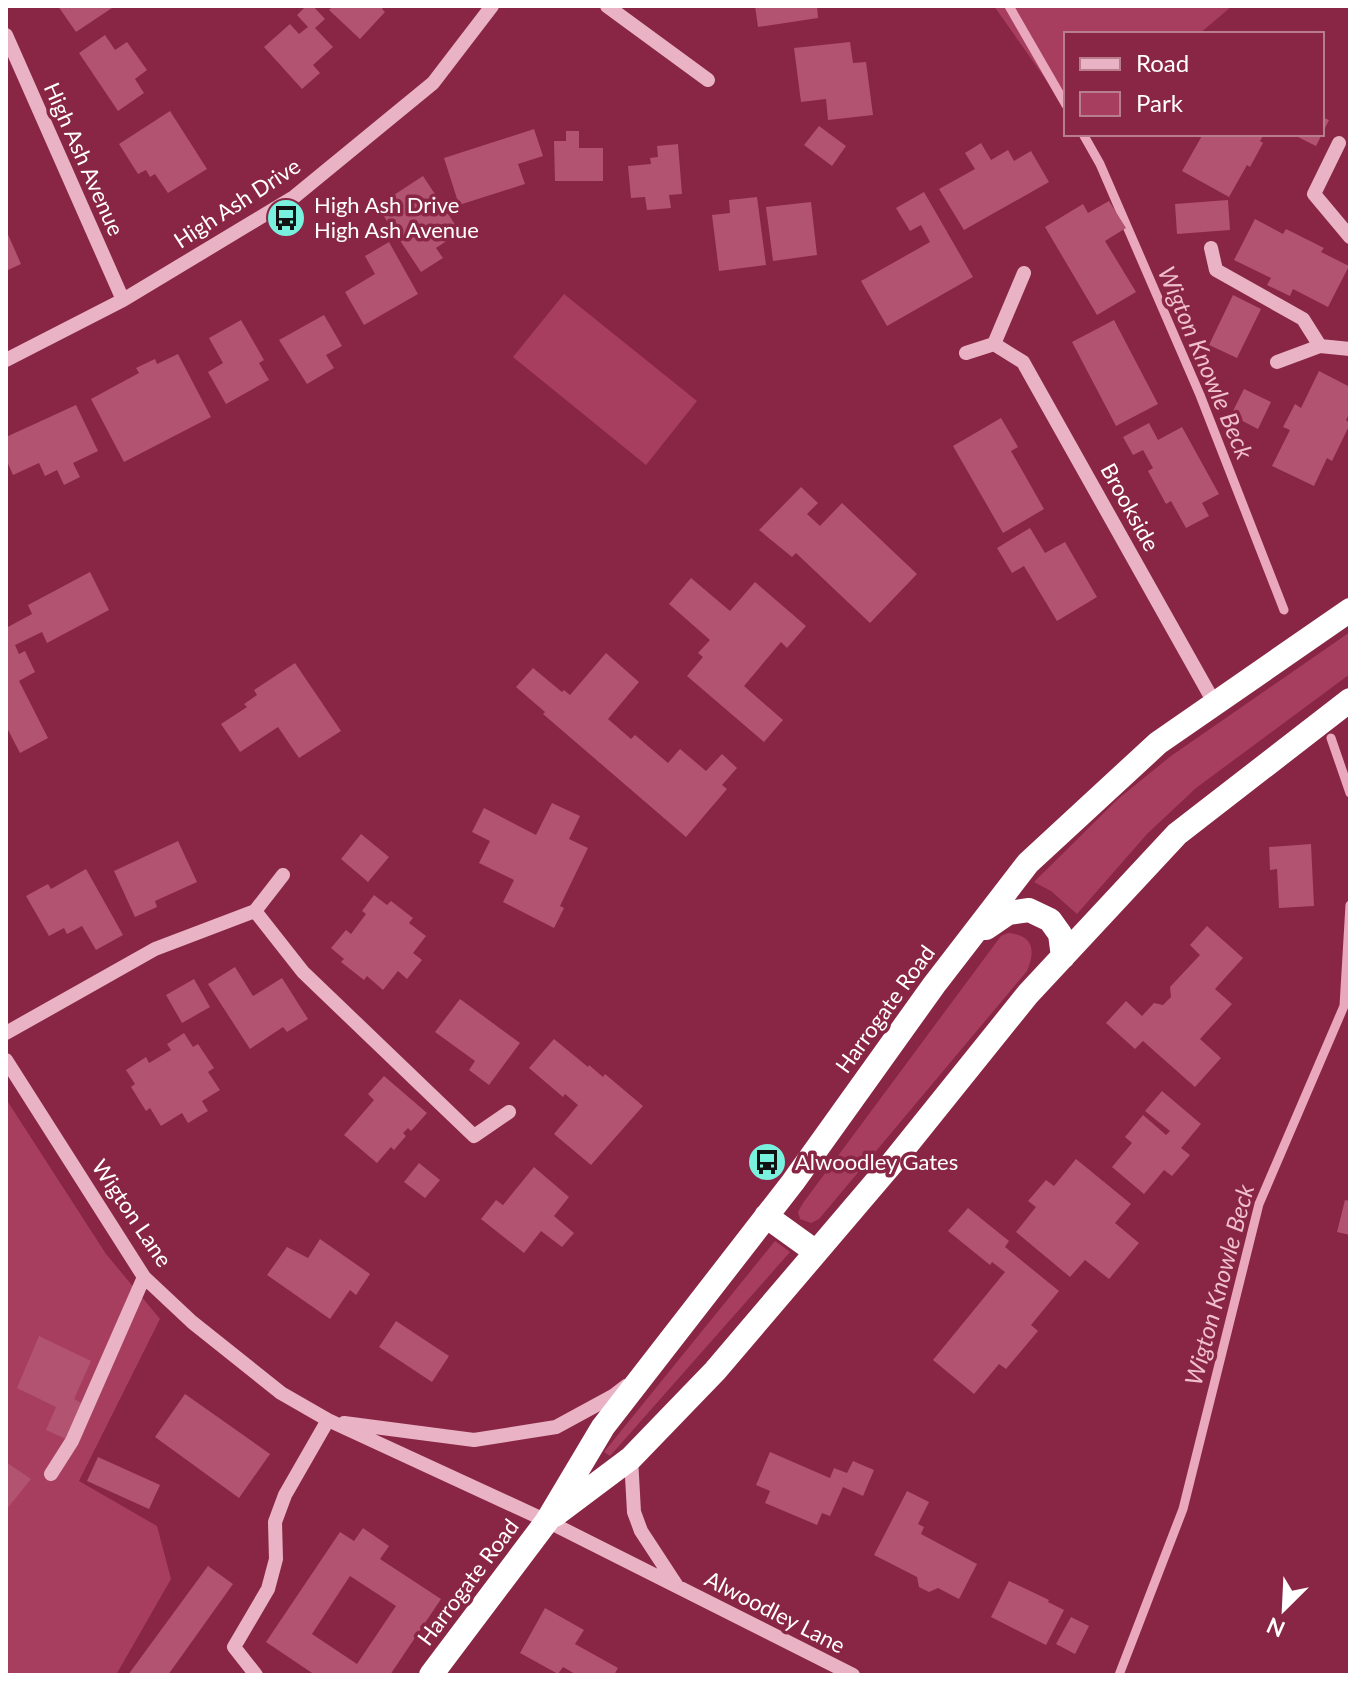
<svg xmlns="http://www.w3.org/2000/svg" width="1356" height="1681" font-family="Lato,sans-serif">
<rect width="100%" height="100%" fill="#892645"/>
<path fill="#a73e60" d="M994 6H1232L1199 34H1066V108Z
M564 294 697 401 646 465 513 357Z
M1350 632V674L1196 788 1147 834 1077 914 1051 891 1034 882 1118 799 1171 756Z
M1008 933C1033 935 1036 950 1027 971L819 1219 811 1223 800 1219 798 1212 803 1203 1001 936Z
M6 1099 106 1254 160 1319 79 1481 157 1526 171 1579 116 1675H6Z
M775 1241 790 1252 610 1456 604 1452Z"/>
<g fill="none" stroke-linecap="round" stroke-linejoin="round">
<path stroke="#eaa8be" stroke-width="9" d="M1009 6 1066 105
M1083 134 1100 164 1200 395 1284 610
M1331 738 1350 793
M1119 1675 1183 1509 1259 1204 1344 1006 1350 905"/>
</g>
<path fill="#b25371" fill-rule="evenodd" d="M58 6H115L76 32Z
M306 6H313L325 19 315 28 333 47 313 65 320 73 302 89 264 47 290 24 299 34 308 27 297 15Z
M333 6H385L382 9 385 12 360 39 329 10Z
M755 6H817L818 18 758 27Z
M105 35 115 50 127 42 147 70 135 79 144 93 118 111 79 53Z
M850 42 853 63 866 62 873 115 828 120 826 99 801 102 794 48Z
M170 111 207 169 168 193 155 174 150 177 146 170 138 174 119 144Z
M1322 117 1329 120 1316 146 1292 134H1322Z
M819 126 846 146 832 166 804 145Z
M534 129 543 156 518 164 525 184 459 205 444 158Z
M566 131H579V148H603V181H555L554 141H566Z
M1203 134H1264L1260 141 1263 143 1250 167 1247 165 1229 197 1182 171Z
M981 143 991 160 1008 150 1014 161 1031 151 1049 182 964 230 939 189 975 169 965 153Z
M678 144 682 194 669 195 671 208 647 210 645 197 631 198 628 166 651 164 650 158 658 157 657 146Z
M423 176 460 232 436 248 443 258 421 272 377 206Z
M924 192 973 277 887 326 861 281 930 242 921 225 910 231 896 208Z
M757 197 766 265 719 271 712 215 730 213 729 200Z
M1228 200 1230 230 1177 234 1175 204Z
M1109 201 1126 228 1105 241 1136 292 1097 315 1045 227 1083 204 1088 213Z
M811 202 817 255 773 261 766 207Z
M1255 219 1283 234 1286 229 1324 248 1321 252 1349 266 1328 307 1293 289 1290 296 1267 285 1271 278 1234 260Z
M6 230 21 264 6 271Z
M389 242 418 294 364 325 345 292 375 274 365 256Z
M1233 295 1261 309 1237 358 1209 345Z
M324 315 342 346 326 355 334 368 307 384 279 340Z
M241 320 264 360 259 363 269 380 226 404 208 372 223 363 209 338Z
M1114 320 1158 404 1116 426 1072 342Z
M178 354 211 417 124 462 91 399 139 373 136 368 155 359 157 364Z
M1319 371 1350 387V412L1346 420 1350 424 1332 461 1327 458 1314 486 1272 466 1290 430 1283 427 1295 404 1301 408Z
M1244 389 1271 402 1258 429 1231 415Z
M76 405 98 451 73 463 80 477 64 485 57 470 45 476 39 463 13 475 6 459V437Z
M1001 418 1018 447 1011 451 1044 509 1003 533 953 446Z
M1149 423 1158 440 1182 427 1219 494 1202 503 1209 516 1186 528 1171 501 1166 504 1148 471 1153 468 1143 450 1133 455 1123 437Z
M801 487 818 503 807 514 820 526 842 503 917 574 870 623 796 553 792 557 759 530Z
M1030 528 1045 553 1065 542 1097 597 1057 621 1024 566 1012 573 997 548Z
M90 572 109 610 47 643 42 632 15 645 19 654 25 651 35 672 19 681 48 738 20 753 6 726V628L32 614 28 605Z
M691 578 730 611 755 582 806 626 787 648 781 642 744 686 783 720 764 742 687 676 703 657 698 653 710 640 669 604Z
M606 653 639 682 608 719 631 739 635 735 668 763 680 749 706 771 722 754 737 768 722 785 727 789 686 837 543 714 545 712 516 687 533 668 562 692 564 690 570 695Z
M295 663 341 731 299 758 278 727 240 752 221 724 247 707 244 704 257 695 254 690Z
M552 803 580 816 569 839 588 848 560 906 564 908 554 928 503 902 514 880 479 863 490 841 472 832 484 808 536 835Z
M361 834 389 857 368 882 341 859Z
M178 841 197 882 155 901 157 907 135 917 114 871Z
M1311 844 1314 906 1279 908 1277 869 1270 870 1269 847Z
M86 869 123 935 96 950 82 926 67 934 64 928 49 936 26 896 48 884 51 889Z
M374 895 387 905 391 901 413 918 409 923 426 936 413 953 422 960 407 979 398 971 383 990 367 976 364 980 341 962 344 959 331 948 346 930 351 934 366 914 362 911Z
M1207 926 1243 958 1215 989 1232 1004 1200 1039 1221 1058 1195 1087 1143 1041 1135 1049 1106 1023 1126 1001 1142 1016 1154 1003 1163 1005 1171 997 1170 987 1200 955 1190 945Z
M235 967 253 996 282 978 308 1019 287 1032 283 1027 250 1049 208 984Z
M194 979 210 1007 182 1023 166 995Z
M460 999 520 1043 489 1085 469 1070 475 1061 435 1032Z
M184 1033 193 1047 198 1044 214 1068 208 1072 220 1090 202 1101 208 1111 188 1123 182 1113 161 1126 150 1108 146 1111 131 1087 135 1084 126 1070 146 1057 149 1063 171 1050 167 1044Z
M554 1039 588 1067 589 1065 603 1077 605 1074 643 1106 591 1165 554 1134 578 1105 565 1094 563 1097 529 1068Z
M384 1076 427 1113 411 1131 408 1128 403 1133 406 1136 394 1150 391 1147 377 1163 344 1135 374 1100 368 1094Z
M1162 1091 1201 1124 1181 1148 1190 1155 1172 1176 1164 1170 1144 1194 1112 1167 1132 1143 1125 1137 1143 1115 1166 1135 1170 1131 1145 1111Z
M1076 1159 1131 1204 1115 1223 1139 1243 1109 1279 1085 1260 1070 1277 1016 1232 1036 1207 1028 1201 1046 1180 1054 1186Z
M419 1163 440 1180 425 1198 404 1182Z
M534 1167 569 1197 554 1216 574 1233 562 1247 541 1231 524 1253 481 1219 496 1200 503 1205Z
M1345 1200 1350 1201V1235L1337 1232Z
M968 1208 1009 1241 1005 1247 1059 1291 1031 1325 1038 1331 1006 1369 999 1364 974 1394 933 1360 1005 1272 992 1262 990 1265 948 1231Z
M320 1239 370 1274 356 1295 350 1290 330 1319 267 1275 287 1247 308 1258Z
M396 1321 449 1356 432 1382 379 1347Z
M39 1336 91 1361 74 1399 83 1404 66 1439 46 1430 56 1407 17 1388Z
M185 1394 270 1454 239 1498 155 1437Z
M770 1452 830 1478 834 1468 847 1473 853 1461 874 1470 863 1496 843 1487 830 1516 822 1513 817 1525 765 1503 770 1491 756 1485Z
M98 1457 160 1485 149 1509 87 1481Z
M6 1462 31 1479 6 1510Z
M907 1491 929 1502 918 1524 924 1527 921 1534 977 1564 959 1599 938 1588 929 1592 919 1587 917 1577 874 1555Z
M363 1528 389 1546 380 1559 441 1599 390 1675H315L266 1642 340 1532 354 1541ZM350 1576 396 1606 357 1664 312 1634Z
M208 1566 233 1584 168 1675H128Z
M1009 1581 1049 1600 1048 1602 1064 1610 1046 1645 991 1617Z
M545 1608 584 1630 575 1644 618 1668 614 1675H577L563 1667 558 1674 520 1653Z
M1071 1617 1089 1626 1075 1654 1056 1644Z"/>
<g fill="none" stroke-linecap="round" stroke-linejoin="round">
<path stroke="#e9b3c5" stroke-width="14" d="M607 6 708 80
M6 35 123 300
M1339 143 1314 194 1350 237
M1211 248 1216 270 1303 319 1320 346
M994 344 1024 273
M966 353 994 344 1023 362 1215 704
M6 360 123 300 294 197 433 83 492 6
M1277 362 1320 346 1350 349
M255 911 303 972 474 1136 509 1112
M6 1033 155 949 255 911 283 875
M6 1060 144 1277 192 1322 281 1393 328 1420 547 1521 853 1675
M344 1423 474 1440 556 1427 613 1396 626 1386
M631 1458 634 1512 641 1531 677 1586
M51 1474 72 1441 144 1277
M256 1675 234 1647 268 1589 276 1559 275 1522 285 1495 328 1420"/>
<path stroke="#fff" stroke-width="24" d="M986 928 1008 913 1029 910 1050 920 1060 934 1063 957
M766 1216 816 1252
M555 1515 631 1458 715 1371 893 1162 1028 994 1177 834 1350 700
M431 1675 547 1521 603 1427 793 1182 934 985 1028 863 1158 743 1350 610"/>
</g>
<defs>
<symbol id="bus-disc" viewBox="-11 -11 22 22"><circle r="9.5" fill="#78f2de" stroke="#892645"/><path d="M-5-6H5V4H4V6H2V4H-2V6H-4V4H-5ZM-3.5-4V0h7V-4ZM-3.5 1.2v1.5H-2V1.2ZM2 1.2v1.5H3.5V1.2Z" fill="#111"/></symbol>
</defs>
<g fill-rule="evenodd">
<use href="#bus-disc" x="264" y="196" width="44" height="44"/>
<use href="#bus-disc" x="745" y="1140" width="44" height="44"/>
</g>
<g text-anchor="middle" stroke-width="7" stroke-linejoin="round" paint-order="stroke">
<g font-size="22" fill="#fff" stroke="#892645">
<text transform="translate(84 159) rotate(66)" y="8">High Ash Avenue</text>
<text transform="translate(237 203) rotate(-33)" y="8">High Ash Drive</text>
<text transform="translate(1130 507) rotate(61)" y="8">Brookside</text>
<text transform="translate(885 1009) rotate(-54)" y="8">Harrogate Road</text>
<text transform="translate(132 1213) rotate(56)" y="8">Wigton Lane</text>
<text transform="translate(468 1582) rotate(-53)" y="8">Harrogate Road</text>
<text transform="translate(775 1612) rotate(27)" y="8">Alwoodley Lane</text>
</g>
<g font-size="22" fill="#fff" stroke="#892645" text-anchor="start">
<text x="314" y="213">High Ash Drive<tspan x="314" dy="25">High Ash Avenue</tspan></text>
<text x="795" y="1170">Alwoodley Gates</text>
</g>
<g font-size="24" font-style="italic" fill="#f0bfcf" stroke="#892645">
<text transform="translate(1205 363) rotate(67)" y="8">Wigton Knowle Beck</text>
<text transform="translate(1220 1285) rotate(-75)" y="8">Wigton Knowle Beck</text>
</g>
</g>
<rect width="1356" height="1681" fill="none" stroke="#ffffff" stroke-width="16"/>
<rect x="1064" y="32" width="260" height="104" fill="#892645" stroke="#b87d8f" stroke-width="2"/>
<rect x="1080" y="58" width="40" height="12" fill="#e9b3c5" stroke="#b87d8f" stroke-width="2"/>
<text x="1136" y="72" font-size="24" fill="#ffffff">Road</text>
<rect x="1080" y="92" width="40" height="24" fill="#a73e60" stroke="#b87d8f" stroke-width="2"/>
<text x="1136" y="112" font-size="24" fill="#ffffff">Park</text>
<g transform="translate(1284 1609) rotate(204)" stroke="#892645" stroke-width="6" paint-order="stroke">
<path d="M0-6L14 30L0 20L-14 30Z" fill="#ffffff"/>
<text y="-12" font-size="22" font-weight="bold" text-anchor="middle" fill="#ffffff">N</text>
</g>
</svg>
